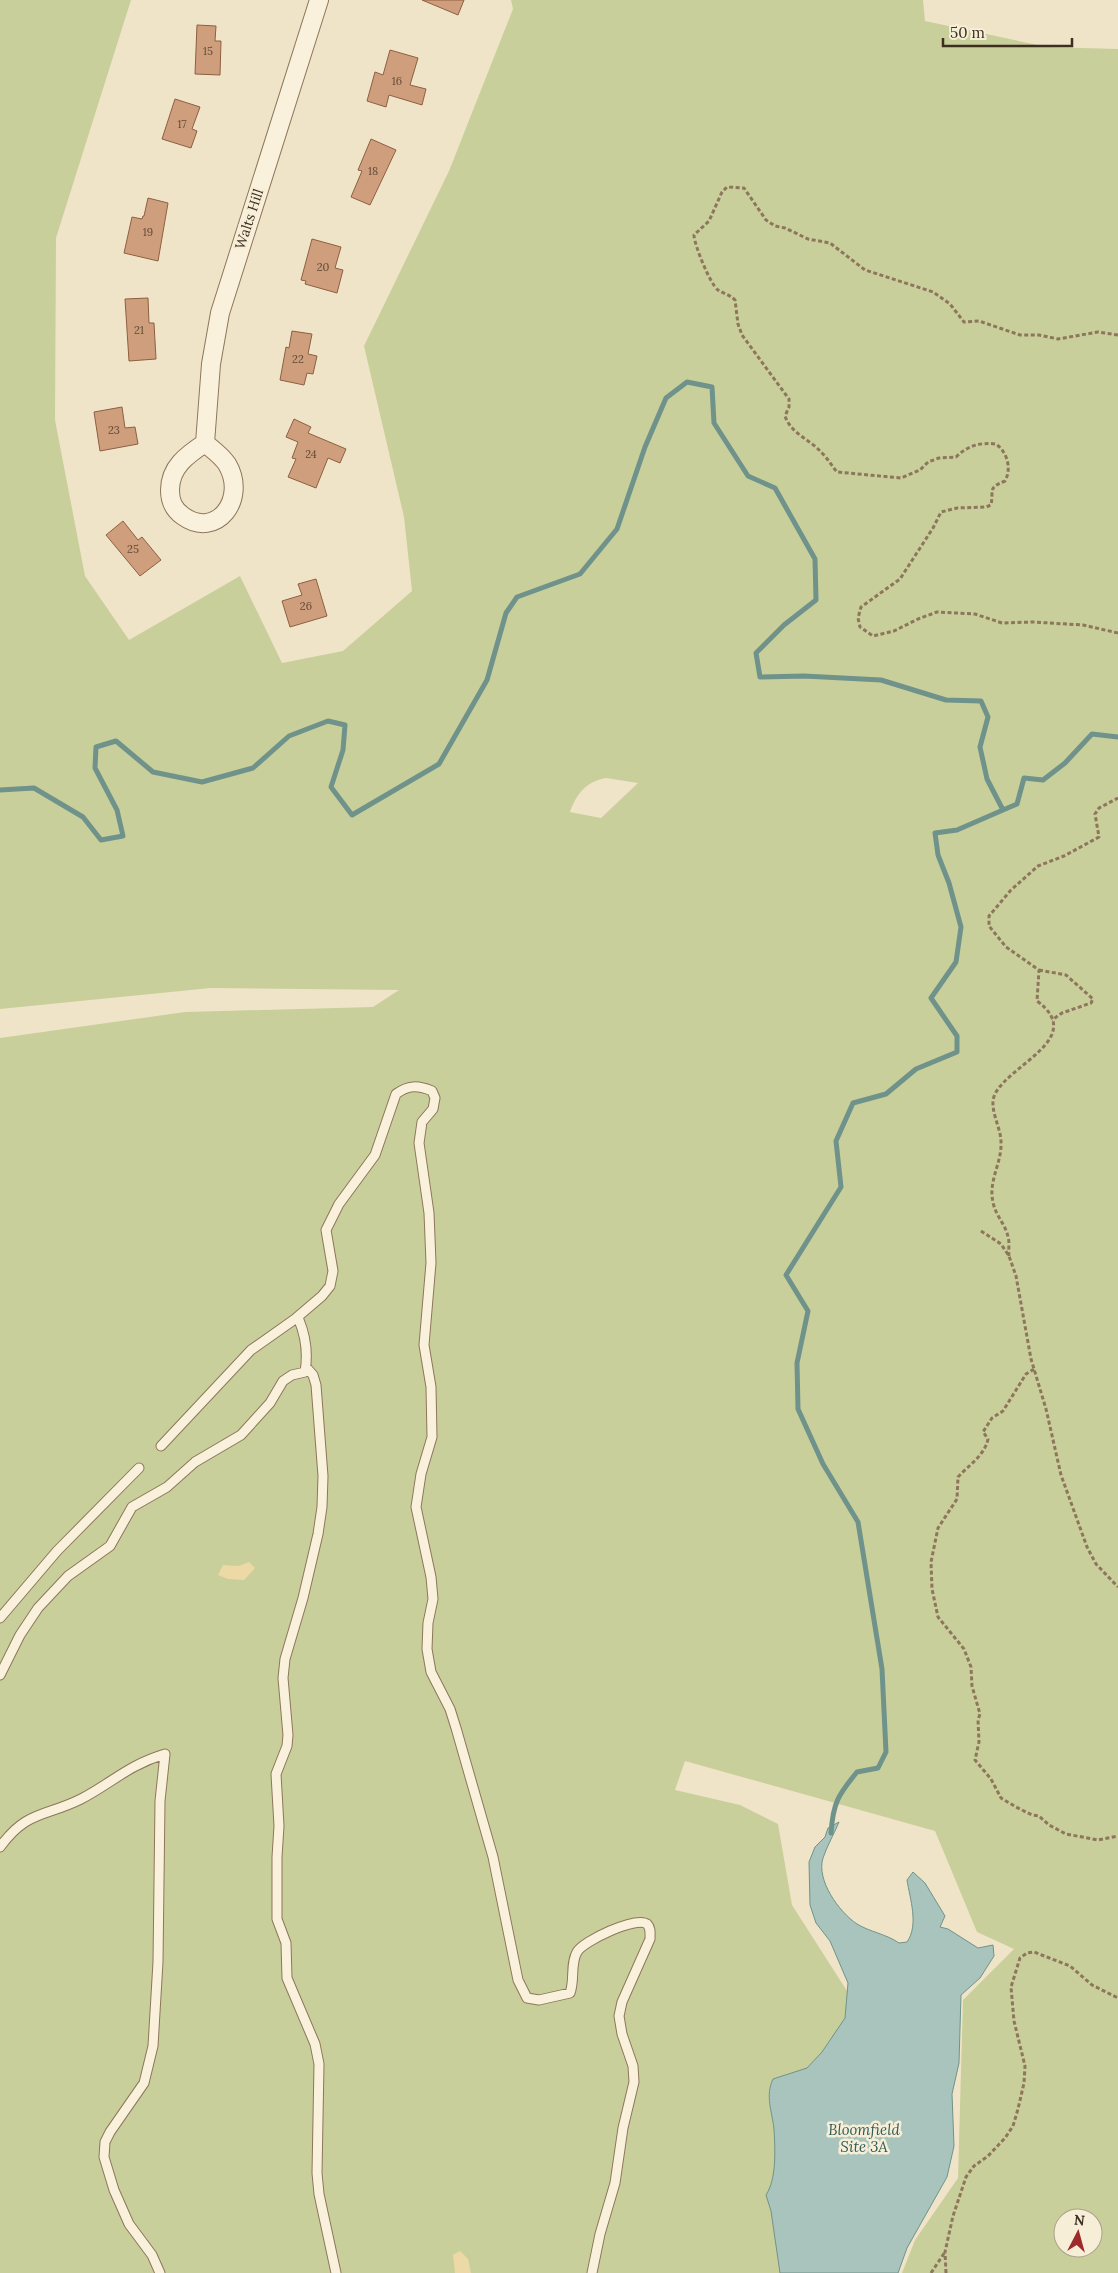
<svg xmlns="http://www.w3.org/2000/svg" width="1118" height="2273" font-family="Lora,serif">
<rect width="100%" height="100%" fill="#f0e4c8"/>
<path fill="#c9cf9b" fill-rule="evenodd" d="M0 0H131L56 238 55 420 85 576 129 640 240 576 282 663 343 651 412 591 404 517 364 346 449 171 513 9 511 0H923L925 21 1047 47 1118 49V2273H902L915 2240 958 2178 963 2000 1014 1949 977 1932 935 1831 685 1761 675 1790 740 1805 778 1824 792 1905 865 2019 810 2273H0V1038L185 1012 373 1007 399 990 211 988 0 1009ZM606 778 638 783 601 818 570 812C577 793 586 782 606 778ZM1063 2218H1093V2248H1063Z"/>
<path fill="#ecd9a5" d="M249 1562 255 1568 244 1580 228 1579 218 1575 223 1565 239 1566Z
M460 2251 468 2259 471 2273H455L453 2255Z"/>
<path fill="#a9c4bc" stroke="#6f938a" d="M839 1822C834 1834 827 1846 823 1858 816 1880 839 1912 857 1924 870 1932 886 1934 899 1943L907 1942C919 1925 910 1899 907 1880L913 1872 925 1883 945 1916 940 1927 948 1929 978 1948 993 1945 994 1956 980 1978 961 1995 959 2063 952 2094 954 2146 947 2177 907 2248 898 2273H780L771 2211 766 2195C777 2178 775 2149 774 2129 772 2111 765 2096 773 2079L807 2068 822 2052 845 2018 848 1983 830 1941 816 1923 810 1905 809 1862 815 1847 825 1837 828 1828Z"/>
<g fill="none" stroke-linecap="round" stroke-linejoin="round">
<path stroke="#6f938a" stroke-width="5" d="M0 790 34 788 83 817 101 840 123 836 117 810 95 768 96 747 116 741 153 772 202 782 253 768 289 736 328 721 345 725 343 750 331 787 352 815 439 764 487 680 506 613 517 597 580 574 617 529 645 447 666 398 687 382 712 387 714 423 748 476 775 488 815 559 816 600 784 625 756 653 760 677 804 676 881 680 946 700 981 701 988 717 980 747 987 779 1003 810 957 830 935 833 938 855 949 883 961 927 956 962 931 998 957 1036V1052L916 1069 886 1094 853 1103 836 1141 841 1187 786 1275 808 1311 797 1363 798 1409 823 1464 858 1522 882 1669 886 1752 878 1768 857 1772C838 1795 833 1803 831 1833
M1003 810 1017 804 1024 778 1043 780 1065 763 1092 734 1118 737"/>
</g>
<path fill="#cf9f7d" stroke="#8d5f41" d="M422 0H464L458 15Z
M197 25 216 26 215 41H221L220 75 195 74Z
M390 50 418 58 410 85 426 89 422 105 389 95 386 107 367 101 375 72 383 75Z
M175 99 200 107 192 129 197 131 191 148 162 139Z
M371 139 396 150 370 205 351 197 362 171 358 170Z
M148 198 168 203 158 261 124 253 132 217 142 219 143 216H144Z
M312 239 341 247 335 268 343 270 337 293 305 284 306 281 301 280Z
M148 298 149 323H154L156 359 129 361 125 299Z
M292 331 312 334 308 354 317 356 313 374 307 373 304 385 280 380 286 347 289 348Z
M122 407 125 428 135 427 138 444 100 451 94 412Z
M294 419 311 427 308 433 346 449 340 463 328 458 316 488 288 477 296 459 292 458 298 442 286 437Z
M123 521 138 540 142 537 161 560 140 576 106 535Z
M316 579 327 616 290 627 282 601 302 595 298 584Z"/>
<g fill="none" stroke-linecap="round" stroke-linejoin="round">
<defs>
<path id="lane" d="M295 1319 322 1296 330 1286 333 1271 326 1230 339 1204 375 1155 396 1094C408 1085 418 1085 432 1091L435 1098 433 1109 422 1122 419 1143 429 1213 431 1263 424 1345 431 1387 432 1437 421 1474 416 1507 431 1577 433 1599 428 1623 427 1649 431 1672 450 1709 456 1728 493 1857 518 1980 527 1998 539 2000 570 1993C575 1980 570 1964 577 1952 583 1941 636 1916 647 1924 651 1928 650 1933 650 1939L622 2002 619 2016 622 2034 633 2066 634 2082 623 2128 615 2183 600 2234 592 2273
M306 1367 313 1375 316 1385 323 1476 322 1507 318 1534 303 1598 285 1659 283 1678 288 1735 287 1746 276 1774 279 1826 277 1857V1919L286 1943 287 1978 315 2044 319 2064 317 2173 319 2194 336 2273
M0 1618 57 1551 139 1468
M0 1675 20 1635 38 1608 68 1576 110 1546 132 1507 167 1487 195 1462 241 1435 270 1403 283 1381 292 1375 305 1372C308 1354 306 1337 299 1320L295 1319 251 1350 161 1446
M0 1847C27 1810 45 1817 81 1799 112 1783 128 1765 165 1754L160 1801 158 1962 153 2046 144 2083 110 2132 105 2142 104 2157 114 2190 129 2224 152 2255 160 2273"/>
<path id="street" d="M205 443 211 364 220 313 319 0
M205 443C213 450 221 455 227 464 248 499 216 540 183 516 173 509 170 501 170 490 170 467 187 455 205 443Z"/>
</defs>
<use href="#lane" stroke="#8d765c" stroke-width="11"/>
<use href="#street" stroke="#8d765c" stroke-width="20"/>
<path stroke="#8d765c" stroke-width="3" stroke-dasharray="4 2.5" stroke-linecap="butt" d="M1118 335 1098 332 1058 339 1039 335H1020L979 321 964 322 950 304 933 292 865 270 830 243 808 239 785 228 775 226 766 220 744 188 727 187 722 192 709 221 694 235C694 244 710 284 718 290 724 294 729 294 735 300L738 324 742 335 789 399V407L785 416C791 434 811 440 822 453 828 459 832 466 837 472L901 478 920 470 928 462 939 458 956 457C967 446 980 442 996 444 1007 452 1012 468 1005 481 987 488 994 490 991 505L986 507 957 508 941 512 933 528 900 579 861 607 858 618 860 627 873 636 894 631 918 619 937 612 975 614 1002 623 1033 622 1083 625 1118 633
M1039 970 1066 975 1093 999 1091 1003 1062 1013 1052 1020
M981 1231 1001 1244 1009 1256 1016 1276 1031 1359 1046 1409 1061 1475 1087 1547 1096 1564 1118 1587
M1009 1256C1008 1250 1010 1243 1008 1237 1006 1225 995 1215 993 1202 988 1181 1002 1163 1001 1142 1001 1127 988 1108 995 1094 1010 1064 1087 1038 1037 1001L1039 970 1006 947 989 926V916L1011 890 1038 866 1064 856 1099 837 1095 814 1099 808 1118 798
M1034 1369 1026 1374 1003 1411 992 1418 983 1432 988 1439C985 1455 968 1466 958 1477L957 1499 938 1528 931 1562 932 1589 938 1617 964 1649 971 1667 972 1686 980 1714 978 1720 979 1742 975 1760 991 1779 1001 1798 1016 1807 1032 1815 1039 1816 1049 1825 1066 1834 1098 1840 1118 1836
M931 2273 945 2252
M946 2273 945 2252 953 2216 966 2177 974 2166 988 2156 1005 2138 1013 2126 1018 2109 1024 2083 1025 2066 1014 2021 1011 1987 1020 1958 1027 1953 1034 1952 1070 1966 1092 1985 1118 1998"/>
<use href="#lane" stroke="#faf1dc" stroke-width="9"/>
<use href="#street" stroke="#faf1dc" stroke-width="18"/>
</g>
<g text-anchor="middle" stroke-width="5" stroke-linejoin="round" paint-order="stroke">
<g font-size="11" fill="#624a37">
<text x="208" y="55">15</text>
<text x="397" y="85">16</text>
<text x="182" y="128">17</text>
<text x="373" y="175">18</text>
<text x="148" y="236">19</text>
<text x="323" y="271">20</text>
<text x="139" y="334">21</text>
<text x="298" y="363">22</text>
<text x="114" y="434">23</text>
<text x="311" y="458">24</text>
<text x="133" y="553">25</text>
<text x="306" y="610">26</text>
</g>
<g font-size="14" fill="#3d2e20" stroke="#f7eed8">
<text transform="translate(249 219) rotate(-72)" y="5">Walts Hill</text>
</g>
<g font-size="15" font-style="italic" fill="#2f5d5a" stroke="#f7eed8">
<text x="864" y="2135">Bloomfield<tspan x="864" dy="17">Site 3A</tspan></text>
</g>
</g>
<g transform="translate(1078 2233) rotate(6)"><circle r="24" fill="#f7eed8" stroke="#ada18e"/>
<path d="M0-4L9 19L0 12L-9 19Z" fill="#9e2a2b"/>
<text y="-8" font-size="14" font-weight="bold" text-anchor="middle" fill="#3d2e20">N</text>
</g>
<path d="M943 38v8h129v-8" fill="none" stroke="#3d2e20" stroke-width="2.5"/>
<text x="950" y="38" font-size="15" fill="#3d2e20" stroke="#f7eed8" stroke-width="4" paint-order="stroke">50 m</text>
</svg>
